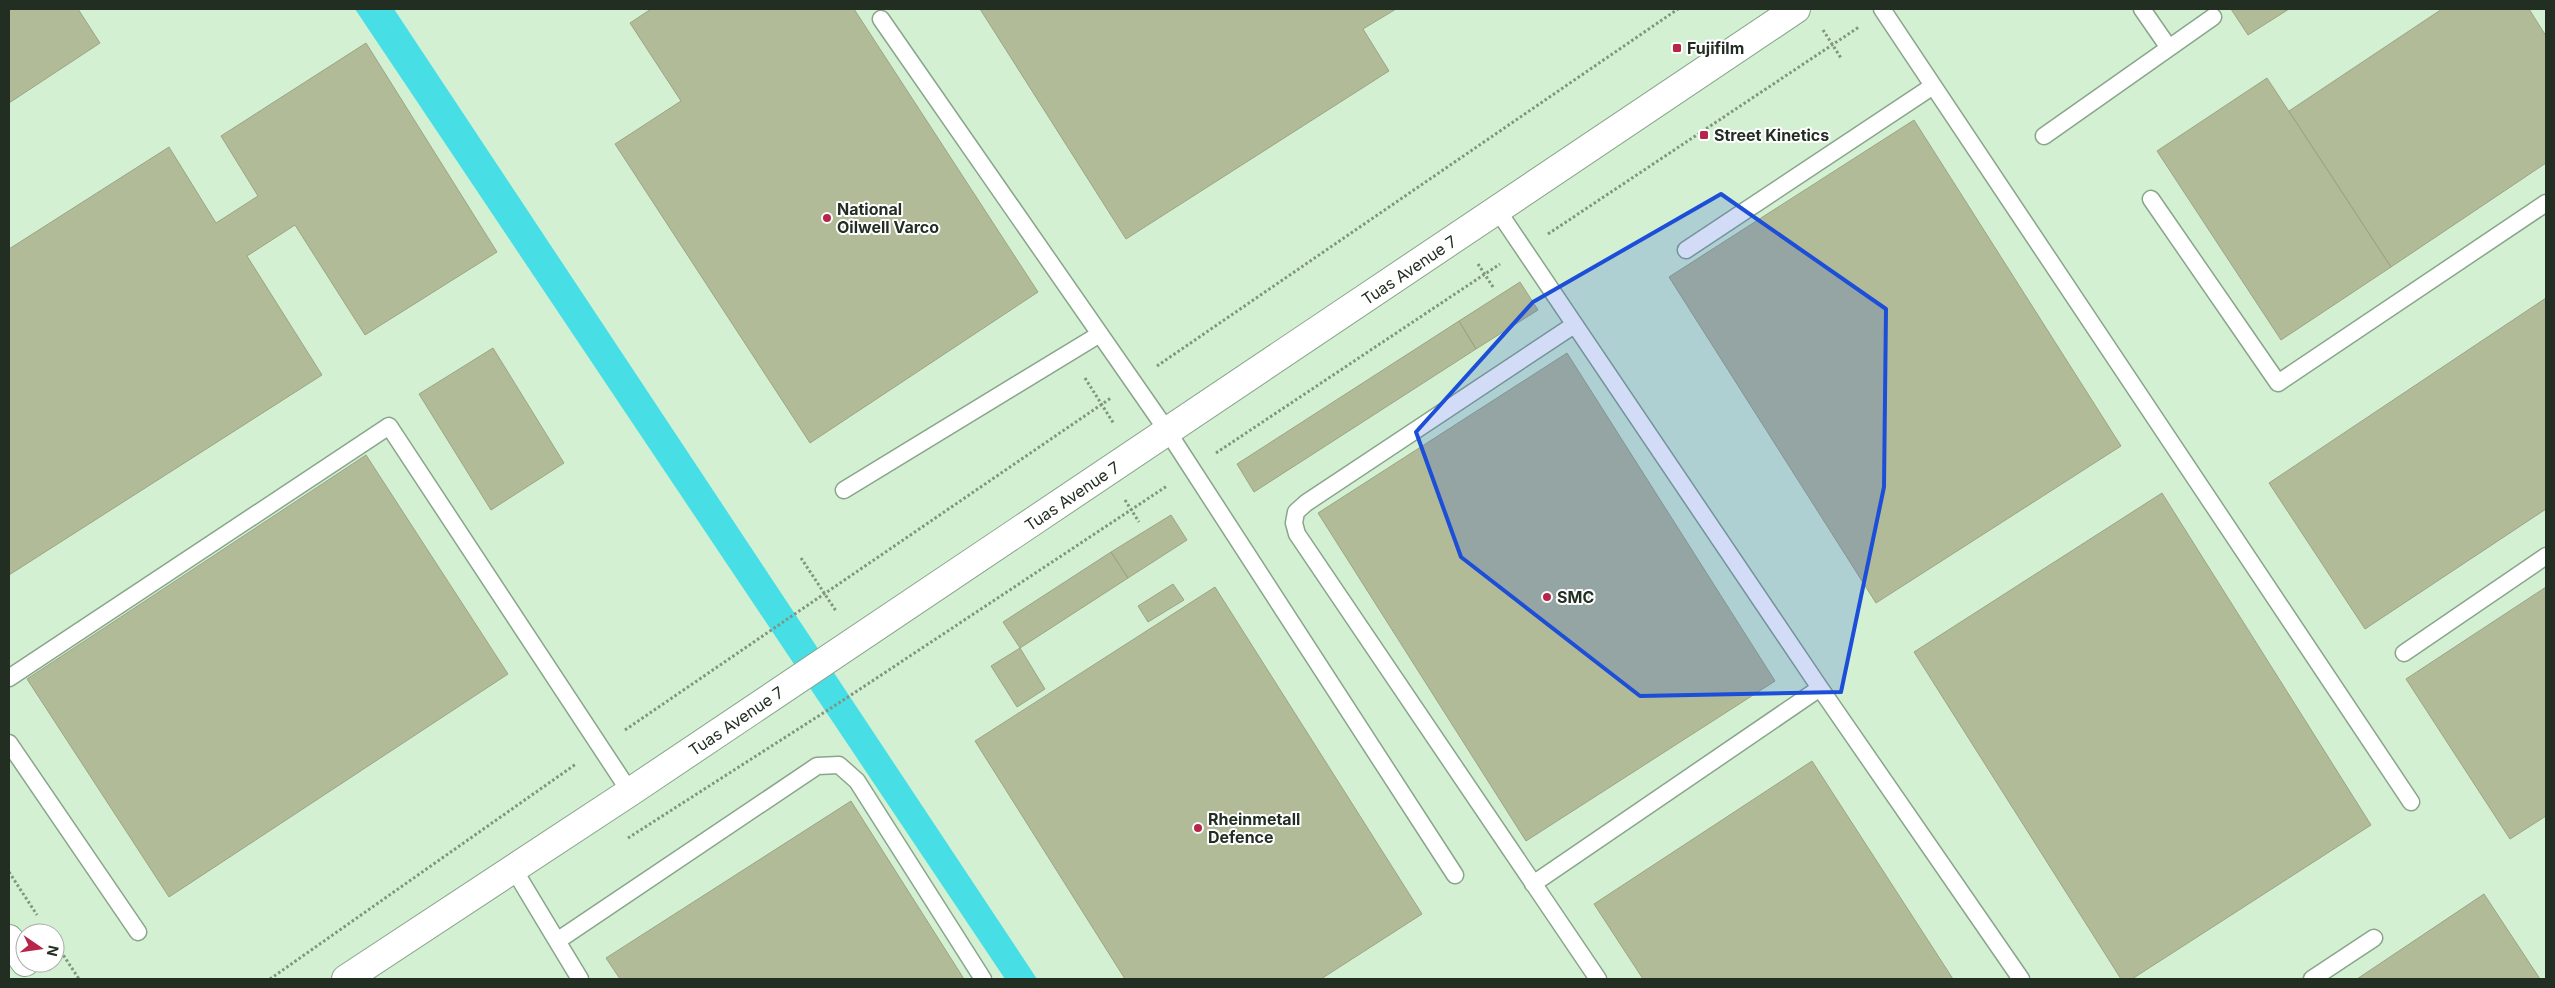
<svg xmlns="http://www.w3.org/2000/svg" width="2555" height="988" font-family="Inter,sans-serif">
<rect width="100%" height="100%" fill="#d3f0d3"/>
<path fill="#47dfe5" d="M355 9H394L1037 979H1005Z"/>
<path fill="#b2bb98" stroke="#9ca583" d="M9 9H78L100 43 9 103Z
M651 9H854L1038 292 810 443 615 144 681 101 630 23Z
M980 9H1396L1363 29 1389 71 1126 239Z
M2231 9H2289L2248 35Z
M2442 9H2529L2546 36V163L2391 267 2289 111Z
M366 43 497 252 365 335 295 225 247 256 322 375 9 575V249L169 147 216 223 258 196 221 136Z
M2267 78 2391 267 2281 340 2157 151Z
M1914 120 2121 446 1876 603 1669 277Z
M1520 282 1538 310 1476 349 1459 321Z
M2546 298V509L2365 629 2269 483Z
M1459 321 1476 349 1254 492 1237 464Z
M493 348 564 463 491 510 419 394Z
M1567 353 1775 681 1526 841 1318 513Z
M366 455 508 674 169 897 27 679Z
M2162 493 2371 825 2132 979H2121L1914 652Z
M1171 515 1187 540 1128 578 1111 552Z
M1111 552 1128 578 1020 648 1003 622Z
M1173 584 1184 600 1148 622 1138 606Z
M1215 587 1422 914 1321 979H1125L975 741Z
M2546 587V816L2510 839 2406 679Z
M1020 648 1045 689 1017 707 991 666Z
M1812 761 1953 979H1643L1594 904Z
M851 801 964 979H620L606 958Z
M2484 894 2540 979H2357Z"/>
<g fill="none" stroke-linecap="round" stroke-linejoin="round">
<defs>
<path id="service" d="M1882 9 2411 802
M2142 9 2169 48
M881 19 1168 432 1455 875
M2044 136 2213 17
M2151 199 2278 383 2546 203
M1498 211 1820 688 2021 979
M1686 250 1933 86
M1574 325 1306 503 1296 512 1294 523 1297 534 1598 979
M844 490 1100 334
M2404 653 2546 556
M9 678 389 426 630 792
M9 743 138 932
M513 868 557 941 817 766 839 765 857 781 983 979
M1533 884 1820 688
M557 941 580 979
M2312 979 2374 938"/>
<path id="minor" d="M9 939 25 962
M346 979 630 792 1796 9"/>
</defs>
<use href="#service" stroke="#89a58a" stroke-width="19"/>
<use href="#minor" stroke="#89a58a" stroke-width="30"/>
<path stroke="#809580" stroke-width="3" stroke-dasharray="2.5 2.5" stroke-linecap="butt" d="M1823 30 1841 58
M1548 234 1859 27
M1478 264 1493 287
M1157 366 1678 9
M1085 378 1114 424
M1216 453 1500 264
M1125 500 1139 522
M801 558 836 611
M625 730 1111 398
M628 838 845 699 1167 486
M9 872 37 915
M58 947 79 979
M270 979 576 764"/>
<use href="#service" stroke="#fff" stroke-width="16"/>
<use href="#minor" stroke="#fff" stroke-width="28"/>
</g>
<path fill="#1d4ed8" fill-opacity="0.2" stroke="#1d4ed8" stroke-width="4" stroke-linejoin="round" d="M1721 194 1886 309 1884 487 1841 692 1640 696 1461 557 1416 432 1533 302Z"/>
<g fill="#b72549" stroke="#fff" stroke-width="2">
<rect x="1672" y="43" width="10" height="10" rx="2.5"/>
<rect x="1699" y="130" width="10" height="10" rx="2.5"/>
<circle cx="827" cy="218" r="5"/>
<circle cx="1547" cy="597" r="5"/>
<circle cx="1198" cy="828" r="5"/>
</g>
<g text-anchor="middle" stroke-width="4" stroke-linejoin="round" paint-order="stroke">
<g font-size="16" font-weight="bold" fill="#232e23" stroke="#fff" text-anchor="start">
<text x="1687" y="54">Fujifilm</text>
<text x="1714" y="141">Street Kinetics</text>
<text x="837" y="215">National<tspan x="837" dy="18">Oilwell Varco</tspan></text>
<text x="1557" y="603">SMC</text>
<text x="1208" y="825">Rheinmetall<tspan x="1208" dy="18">Defence</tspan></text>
</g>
<g font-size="16" fill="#232e23" stroke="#fff">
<text transform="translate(1409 270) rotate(-34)" y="6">Tuas Avenue 7</text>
<text transform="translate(1072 496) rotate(-34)" y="6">Tuas Avenue 7</text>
<text transform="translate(736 721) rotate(-34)" y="6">Tuas Avenue 7</text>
</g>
</g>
<rect width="2555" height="988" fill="none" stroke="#232e23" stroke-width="20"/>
<g transform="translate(40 948) rotate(103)"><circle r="24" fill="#ffffff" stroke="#a7aba7"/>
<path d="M0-4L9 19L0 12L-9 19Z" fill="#b72549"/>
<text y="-8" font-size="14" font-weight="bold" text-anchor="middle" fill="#232e23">N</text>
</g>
</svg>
